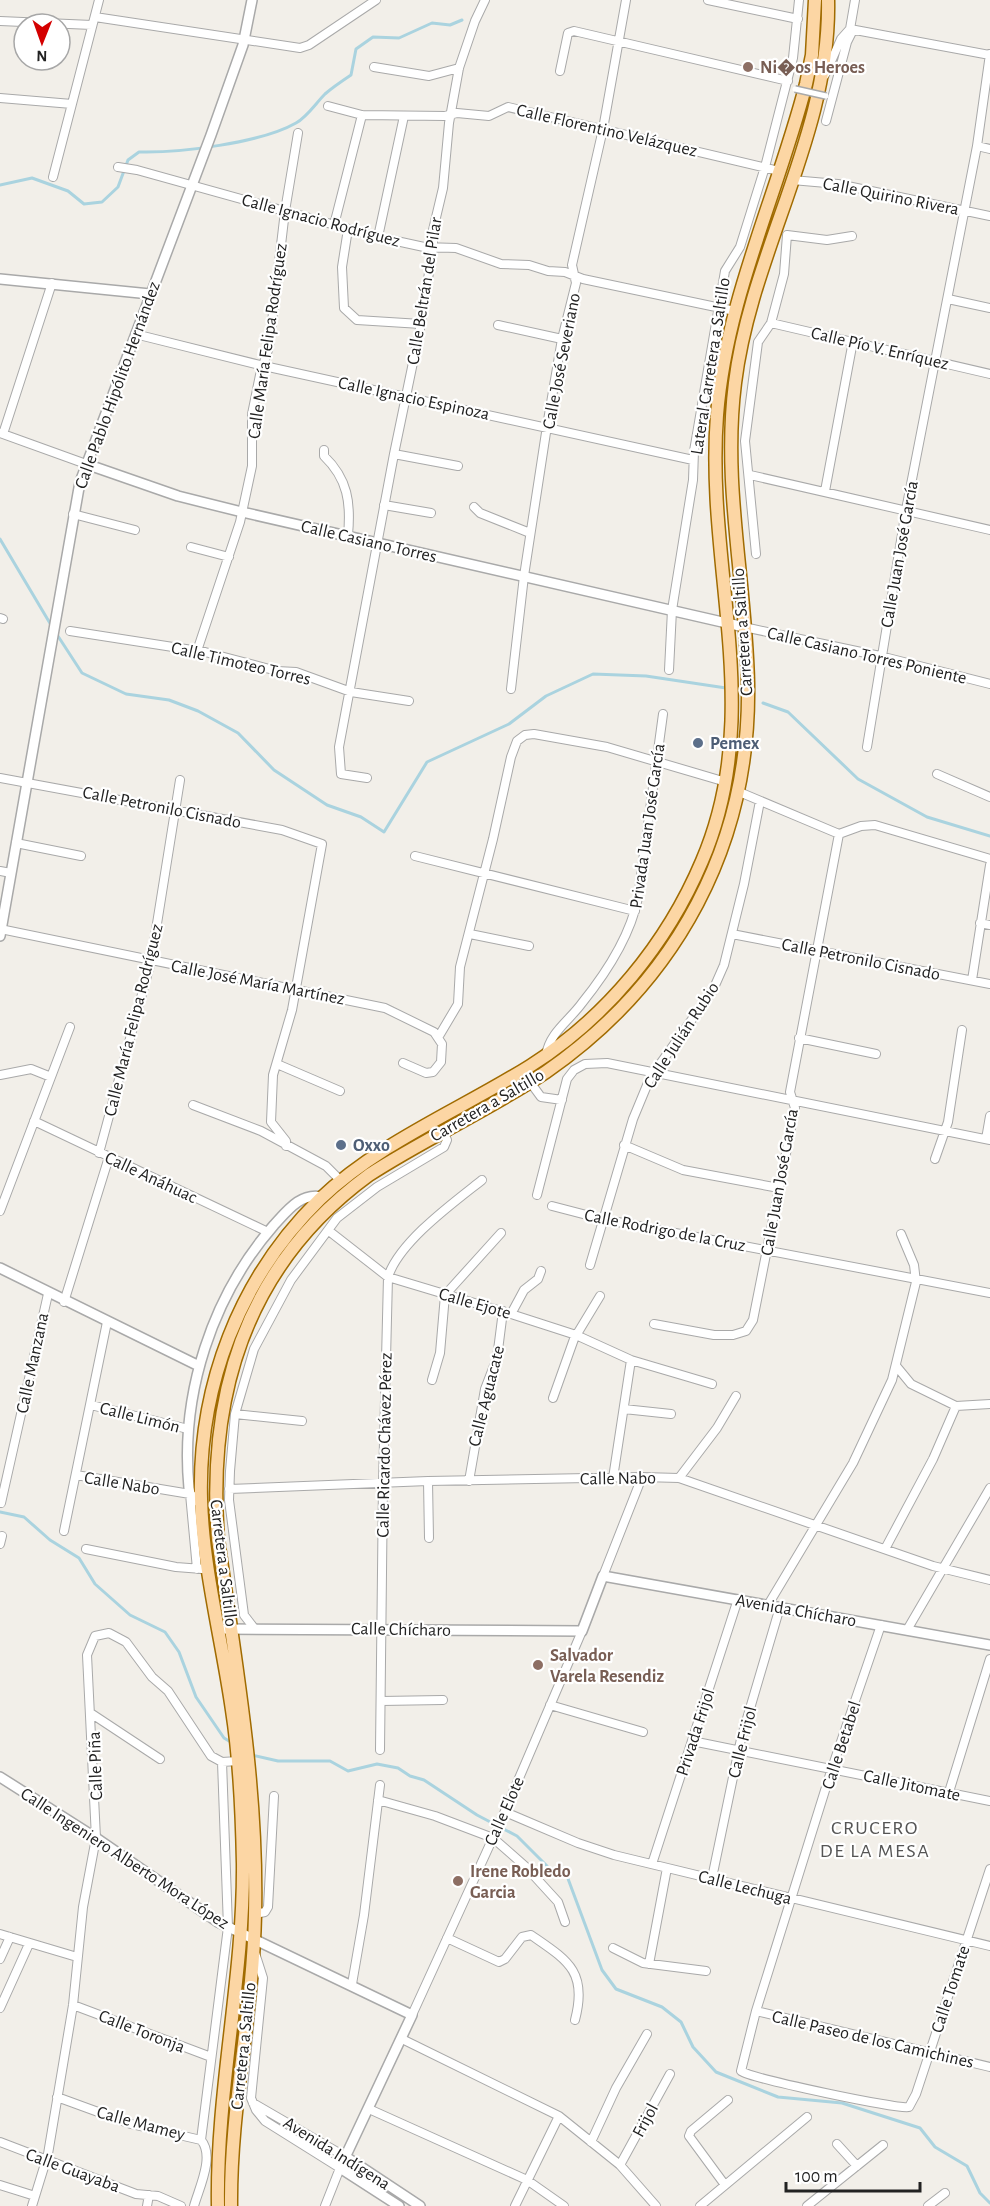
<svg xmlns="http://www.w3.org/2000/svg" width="990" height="2206" font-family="'Alegreya Sans',sans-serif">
<rect width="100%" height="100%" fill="#f2efe9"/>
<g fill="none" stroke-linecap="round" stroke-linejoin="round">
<path stroke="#aad3df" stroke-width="3" d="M0 185 32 178 68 191 84 204 102 202 118 187 128 160 139 152C179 153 261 143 296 123 307 117 316 103 325 94 333 87 342 81 351 75L356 49 373 37 399 38 432 23 450 25 462 20
M0 539 51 625
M56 633 82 673 126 694 169 700 198 711 238 733 274 770 327 805 361 817 384 832 427 762 509 724 546 696 593 674 646 676 726 688
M763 703 788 712 858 779 927 817 990 836
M0 1512 24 1517 50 1540 79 1558 95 1584 130 1615 165 1632 179 1652 196 1697 224 1738 234 1744
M252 1755 278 1761H330L348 1771 377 1764 398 1768 410 1776 424 1780 477 1815 517 1836 548 1867 567 1876 602 1970 616 1989 662 2007 681 2022 693 2047 716 2072 778 2097 842 2103 920 2128 935 2147 967 2166 980 2193 990 2203"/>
<defs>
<path id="minor" d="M708 0 798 19
M95 17 300 48 309 45 376 0
M0 21 92 25
M850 29 990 55
M850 29 855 0
M374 67 429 76 459 68
M560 71 568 33 574 31 788 81
M825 75 841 39 849 30
M0 98 72 104
M328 106 362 115 445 116 457 113 489 116 508 107 779 171
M826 121 847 42 853 30
M977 146 990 149
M118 167 137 170 378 237 424 247 456 248 501 264 529 265 548 271 565 272 583 279 735 311
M53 177 99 0
M792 180 838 184 990 216
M334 225 362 115
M348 229 342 267 344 308 357 320 421 324
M378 237 404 116
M948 299 990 308
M771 323 990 374
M498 325 562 339
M135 334 264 366 693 460
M0 433 86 464
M3 434 52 283
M324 450V456C348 479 351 503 348 535
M394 454 458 466
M750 475 990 530
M825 491 853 341
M384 505 431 513
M474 507 480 513 530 533
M73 514 135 530
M191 547 229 557
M756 554 745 441 758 342 771 323 784 274 787 235 827 240 852 236
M0 618 3 619
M744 627 880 656 990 684
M70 631 205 652 277 671 296 672 351 692 409 701
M197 651 240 522 252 466V414L260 375 269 347 285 211 298 133
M669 670 672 610 693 480 694 451 725 271 740 247 765 167 793 58 799 0
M511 689 524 576 547 426 562 339 576 283 572 265 603 129 626 0
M867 747 906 510 977 146 990 54
M937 774 990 797
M0 778 282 830 322 844 292 1010 273 1075 271 1122 286 1141V1146
M367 778 341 774 339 747 394 454 421 324 433 247V230L443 188 449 123 459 68 475 21 485 0
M737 791 839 834 861 826 875 825 990 859
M16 843 81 856
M415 856 635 911
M0 871 11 873
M980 923 990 925
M0 929 385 1008 434 1032 442 1044 441 1062 433 1072 426 1073 403 1063
M470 934 529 946
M732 934 990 984
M972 980 990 865
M439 1036 458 1004 460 967 493 839 511 757 517 741 525 735 534 734 607 747 726 782
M799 1038 876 1054
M546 1055C550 1032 569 1021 582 1003 607 972 630 937 638 898L663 714
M277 1064 340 1091
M0 1075 31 1069 51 1077
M530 1082 541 1097 562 1100
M193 1105 261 1131 326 1166 341 1181
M34 1121 268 1232
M986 1139 990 1116
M624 1145 683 1170 779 1188
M99 1153 151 961 180 780
M935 1159 948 1122 962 1030
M537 1195 567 1079 574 1070 585 1064 607 1063 990 1140
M552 1206 602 1219 990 1293
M0 1211 70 1027
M329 1231 388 1277 511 1314 576 1335 631 1360 712 1384
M590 1265 633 1119 650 1078 713 990 724 965 744 884 760 801
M64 1302 109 1157
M511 1314 524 1290 538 1279 541 1271
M654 1324 714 1335H733L746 1331 753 1320 795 1108 790 1092 839 834
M897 1367 911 1384 956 1406 990 1404
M432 1380 440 1353 445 1295 501 1233
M553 1398 574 1339 600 1296
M91 1405 188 1429
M624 1409 671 1414
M235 1414 302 1421
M76 1475 190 1494 197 1569
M613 1478 631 1360
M679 1478 717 1428 736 1396
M428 1481 429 1538
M469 1481 485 1389 497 1358 503 1311
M229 1489 428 1481 642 1477 679 1478 933 1566 990 1580
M1 1503 48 1294
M64 1531 107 1322
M0 1544 2 1536
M86 1549 176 1567 202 1569
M885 1549 933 1459 956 1406
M603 1576 642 1477
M768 1605 853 1463 892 1380 916 1282 914 1265 901 1234
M881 1625 832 1768 756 2011 741 2071C753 2079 900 2110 909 2107L916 2094 990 1869
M254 1628 244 1615 229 1500 230 1471 235 1414 254 1349 291 1280 337 1218 377 1187 444 1147 447 1140 443 1131
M907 1630 990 1488
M381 1701 443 1700
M550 1705 643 1732
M92 1714 160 1759
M692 1741 990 1801
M380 1750 383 1483 388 1277C399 1242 453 1203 482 1180
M949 1792 990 1659
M378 1800 435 1816 493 1838 526 1867 558 1902 565 1922
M505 1812 578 1843 614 1855 990 1946
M652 1864 738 1599
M712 1878 741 1739 780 1607
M255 1914 265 1912 268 1907 274 1796
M0 1934 77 1957
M447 1938 499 1962 505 1959 522 1937 531 1935C567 1960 588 1971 575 2020
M613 1948 643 1963 706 1971
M255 1953 263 1978 251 2098 256 2110 265 2121 340 2168 325 2206
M0 1959 10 1937
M649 1964 667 1868
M352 1984 364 1915 380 1785
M73 2005 211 2057
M0 2008 29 1944
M756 2011 990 2067
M412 2015 502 1818 582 1631
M402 2039 559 2116 620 2165 656 2206
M57 2097 131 2124 201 2140C215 2156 199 2188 194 2206
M253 2103 346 2157
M369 2109 527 2180 564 2206
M201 2140 228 1927 222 1762
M0 2142 136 2194 158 2196 181 2206
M591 2142 616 2088 647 2034
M837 2144 857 2166
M620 2165 670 2074
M0 2185 35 2196
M725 2185 689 2136 691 2131 728 2100
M32 2206 48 2154 73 2005 83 1907 96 1838 87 1655 95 1636 109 1633 126 1642 152 1677 168 1691 211 1756 222 1762 238 1761
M147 2206 149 2195
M515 2206 559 2116
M700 2206 807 2117
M807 2206 883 2145
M928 2206 945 2193"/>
<path id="tertiary" d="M0 279 150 294
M86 464 178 496 242 512 744 627
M0 936 80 482 211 135 243 45 252 0
M0 1268 199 1366
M201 1504 190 1494 189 1488C180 1394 212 1296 274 1225 287 1211 301 1192 322 1197
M225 1629 582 1631 603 1576 990 1645
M0 1777 96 1838 218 1922 412 2015 340 2168 399 2206
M346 2157 420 2206"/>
<path id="primary" d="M218 2206C216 2091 244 1978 243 1863 242 1812 240 1761 232 1710 222 1640 203 1569 201 1499 198 1387 239 1278 320 1199 380 1142 460 1110 530 1066 606 1018 667 944 702 861 766 712 705 568 717 415 726 299 777 196 806 84L812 55 815 0
M231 2206C230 2109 253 2013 255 1915 258 1788 236 1665 218 1539 207 1393 247 1264 369 1175 426 1138 489 1110 546 1072 677 981 751 844 748 683 746 582 722 485 735 383 751 252 831 134 828 0"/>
</defs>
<use href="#minor" stroke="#a9a9a9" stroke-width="10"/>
<use href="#tertiary" stroke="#a9a9a9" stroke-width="12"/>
<use href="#primary" stroke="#a06b00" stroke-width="15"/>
<use href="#minor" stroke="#fff" stroke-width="8"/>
<use href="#tertiary" stroke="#fff" stroke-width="9"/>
<use href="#primary" stroke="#fcd6a4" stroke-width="12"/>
<defs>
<path id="pedestrian-bridge" d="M795 89 826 96"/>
</defs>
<use href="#pedestrian-bridge" stroke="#a9a9a9" stroke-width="8" stroke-linecap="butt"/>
<use href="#pedestrian-bridge" stroke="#fff" stroke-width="5"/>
</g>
<g fill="#8d6e63" stroke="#fff" stroke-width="2">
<circle cx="748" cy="67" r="6"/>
<circle cx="538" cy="1665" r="6"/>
<circle cx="458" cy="1881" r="6"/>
</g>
<g fill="#5c6f8a" stroke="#fff" stroke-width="2">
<circle cx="698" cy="743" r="6"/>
<circle cx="341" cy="1145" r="6"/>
</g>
<g text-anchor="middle" stroke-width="4.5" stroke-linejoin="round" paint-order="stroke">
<g font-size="18" font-weight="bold" fill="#785e54" stroke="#fff" text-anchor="start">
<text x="760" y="73">Ni�os Heroes</text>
<text x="550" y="1661">Salvador<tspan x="550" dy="21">Varela Resendiz</tspan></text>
<text x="470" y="1877">Irene Robledo<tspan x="470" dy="21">Garcia</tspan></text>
</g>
<g font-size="18" fill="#222" stroke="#fff">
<text transform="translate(607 130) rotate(13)" y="6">Calle Florentino Velázquez</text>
<text transform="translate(891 196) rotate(11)" y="6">Calle Quirino Rivera</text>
<text transform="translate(321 220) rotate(15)" y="6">Calle Ignacio Rodríguez</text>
<text transform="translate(424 291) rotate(-81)" y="6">Calle Beltrán del Pilar</text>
<text transform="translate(267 341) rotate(-82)" y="6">Calle María Felipa Rodríguez</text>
<text transform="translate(880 348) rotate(13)" y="6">Calle Pío V. Enríquez</text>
<text transform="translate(561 361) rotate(-79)" y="6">Calle José Severiano</text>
<text transform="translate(710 366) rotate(-81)" y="6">Lateral Carretera a Saltillo</text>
<text transform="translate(117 385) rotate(-70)" y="6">Calle Pablo Hipólito Hernández</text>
<text transform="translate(414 398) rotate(12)" y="6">Calle Ignacio Espinoza</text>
<text transform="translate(369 541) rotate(13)" y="6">Calle Casiano Torres</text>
<text transform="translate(899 554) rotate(-80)" y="6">Calle Juan José García</text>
<text transform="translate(742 632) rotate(-94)" y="6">Carretera a Saltillo</text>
<text transform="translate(867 655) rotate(13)" y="6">Calle Casiano Torres Poniente</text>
<text transform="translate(241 663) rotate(13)" y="6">Calle Timoteo Torres</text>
<text transform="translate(162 807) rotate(11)" y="6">Calle Petronilo Cisnado</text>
<text transform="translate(647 826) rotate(-82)" y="6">Privada Juan José García</text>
<text transform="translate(861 959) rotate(11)" y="6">Calle Petronilo Cisnado</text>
<text transform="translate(258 982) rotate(11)" y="6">Calle José María Martínez</text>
<text transform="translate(133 1020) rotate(-76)" y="6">Calle María Felipa Rodríguez</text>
<text transform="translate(681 1035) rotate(-57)" y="6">Calle Julián Rubio</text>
<text transform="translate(487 1105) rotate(-30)" y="6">Carretera a Saltillo</text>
<text transform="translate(151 1177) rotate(25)" y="6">Calle Anáhuac</text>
<text transform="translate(779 1182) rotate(-80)" y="6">Calle Juan José García</text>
<text transform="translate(665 1230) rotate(11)" y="6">Calle Rodrigo de la Cruz</text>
<text transform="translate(475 1303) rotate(16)" y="6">Calle Ejote</text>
<text transform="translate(32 1363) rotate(-78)" y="6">Calle Manzana</text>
<text transform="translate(486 1396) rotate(-76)" y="6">Calle Aguacate</text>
<text transform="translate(140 1417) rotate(14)" y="6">Calle Limón</text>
<text transform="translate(384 1445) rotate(-89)" y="6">Calle Ricardo Chávez Pérez</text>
<text transform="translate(618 1478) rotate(-1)" y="6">Calle Nabo</text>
<text transform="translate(122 1483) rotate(9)" y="6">Calle Nabo</text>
<text transform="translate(224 1563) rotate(83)" y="6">Carretera a Saltillo</text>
<text transform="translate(796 1610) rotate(10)" y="6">Avenida Chícharo</text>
<text transform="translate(401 1629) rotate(1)" y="6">Calle Chícharo</text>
<text transform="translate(695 1732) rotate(-72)" y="6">Privada Frijol</text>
<text transform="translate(742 1742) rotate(-76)" y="6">Calle Frijol</text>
<text transform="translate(841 1745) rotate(-72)" y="6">Calle Betabel</text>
<text transform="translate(95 1766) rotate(-92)" y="6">Calle Piña</text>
<text transform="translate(912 1785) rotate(12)" y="6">Calle Jitomate</text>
<text transform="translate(504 1811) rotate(-66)" y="6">Calle Elote</text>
<text transform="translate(125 1858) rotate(33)" y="6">Calle Ingeniero Alberto Mora López</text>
<text transform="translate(745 1887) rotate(14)" y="6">Calle Lechuga</text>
<text transform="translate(950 1989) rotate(-72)" y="6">Calle Tomate</text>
<text transform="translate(142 2031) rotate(21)" y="6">Calle Toronja</text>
<text transform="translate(873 2039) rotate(13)" y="6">Calle Paseo de los Camichines</text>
<text transform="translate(243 2046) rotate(-84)" y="6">Carretera a Saltillo</text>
<text transform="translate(645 2120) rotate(-62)" y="6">Frijol</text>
<text transform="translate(141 2123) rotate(15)" y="6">Calle Mamey</text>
<text transform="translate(337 2153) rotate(32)" y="6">Avenida Indígena</text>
<text transform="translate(73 2170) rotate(20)" y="6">Calle Guayaba</text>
</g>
<g font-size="18" font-weight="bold" fill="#4e5e75" stroke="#fff" text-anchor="start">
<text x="710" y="749">Pemex</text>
<text x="353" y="1151">Oxxo</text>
</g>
<g font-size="20" letter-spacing="1.5" fill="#555" stroke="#fff">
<text x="875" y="1834">CRUCERO<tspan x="875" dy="23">DE LA MESA</tspan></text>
</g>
</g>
<g transform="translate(42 42) rotate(181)"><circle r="28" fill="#ffffff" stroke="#a7a7a7" stroke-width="1.5"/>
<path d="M0-4.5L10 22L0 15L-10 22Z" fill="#d40000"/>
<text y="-9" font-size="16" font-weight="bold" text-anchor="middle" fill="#222222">N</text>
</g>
<path d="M786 2182v9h134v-9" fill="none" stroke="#222222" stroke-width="3"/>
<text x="795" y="2182" font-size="18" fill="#222222" stroke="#ffffff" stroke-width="4.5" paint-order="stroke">100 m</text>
</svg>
